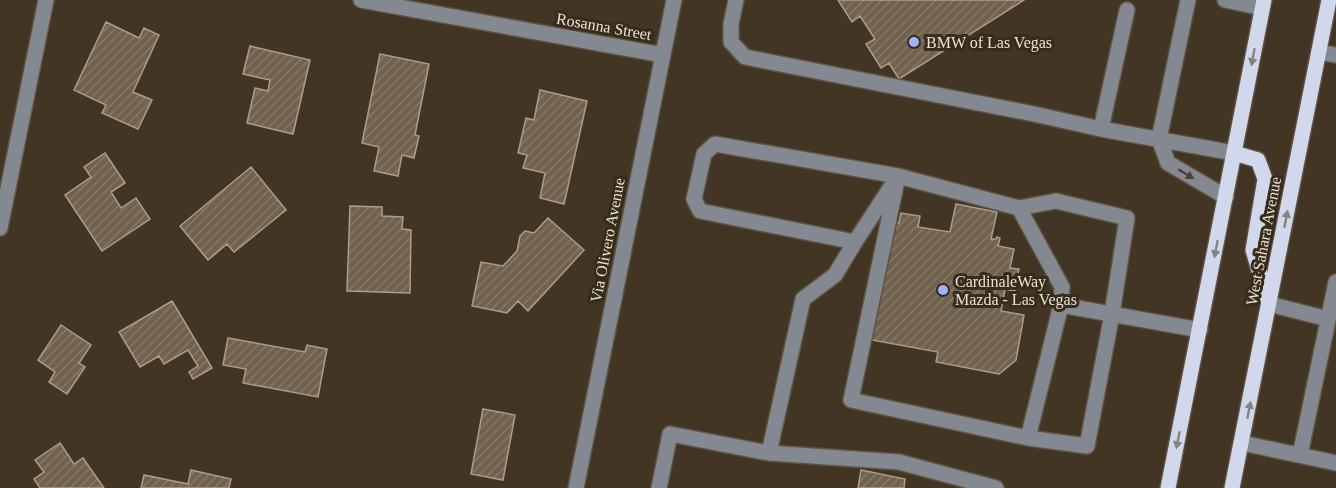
<svg xmlns="http://www.w3.org/2000/svg" width="1336" height="488" font-family="Georgia,serif">
<defs>
<pattern id="building-hatch" width="6" height="6" patternUnits="userSpaceOnUse" patternTransform="scale(1.5)"><rect width="6" height="6" fill="#70624f"/><path d="M-1 1l2-2M0 6l6-6M5 7l2-2" fill="none" stroke="#857868"/></pattern>
</defs>
<rect width="100%" height="100%" fill="#423523"/>
<path fill="url(#building-hatch)" stroke="#ad9d89" stroke-width="1.5" d="M838 0H1024L899 79 889 63 881 68 866 44 875 39 860 16 852 22Z
M106 22 139 38 144 28 159 35 133 92 152 100 138 129 102 113 106 105 74 90Z
M250 46 310 60 293 134 247 123 255 88 268 91 270 80 243 74Z
M380 54 429 64 415 135 419 136 414 158 402 155 398 176 374 171 379 147 362 143Z
M540 90 587 101 564 204 540 198 545 173 523 168 527 155 518 153 526 118 534 120Z
M105 153 125 183 111 192 121 208 136 198 150 219 102 251 65 195 91 177 84 167Z
M251 167 286 210 234 252 227 244 208 260 180 226Z
M956 204 997 212 991 239H996L997 237 1000 238 998 246 1014 249 1010 268 1019 269 1015 291 1005 289 1001 311 1024 315 1016 360 999 374 936 362 938 352 872 340 893 222 899 223 901 213 920 216 918 227 950 232Z
M350 206 382 207V216L403 217 402 229 411 230 410 293 347 291Z
M548 218 584 250 528 311 518 301 507 313 472 306 481 262 503 266 517 251 520 236 525 231 534 233Z
M172 301 212 368 193 379 189 372 198 366 188 350 164 364 159 356 140 367 119 332Z
M61 325 91 345 79 363 85 367 67 394 49 382 55 372 38 360Z
M228 338 305 352 307 345 327 349 318 397 243 383 246 369 223 365Z
M483 409 515 415 503 480 471 474Z
M60 443 74 464 83 458 104 488H40L34 479 44 472 35 460Z
M191 470 231 479 229 488H141L144 475 188 484Z
M861 470 905 479 904 488H858Z"/>
<g fill="none" stroke-linecap="round" stroke-linejoin="round">
<defs>
<path id="minor" d="M361 0 663 55
M736 0 731 24V42L745 57 1034 114 1101 129 1127 10
M1188 0 1159 139 1168 163 1226 197
M1225 0 1262 8
M1319 52 1336 55
M1101 129 1234 153
M1019 208 1056 201 1127 218 1112 314 1087 446 1028 438
M0 228 46 0
M855 242 700 211 694 199 704 154 715 144 898 176 851 400 1028 438 1061 305
M1269 304 1328 319
M1242 443 1336 463
M769 453 803 299 835 275 855 242 898 176 1019 208 1062 287 1061 305 1200 330
M1300 455 1336 282
M576 488 674 0
M659 488 670 434 769 453 899 462 996 488"/>
<path id="major" d="M1234 153 1258 160 1265 179 1253 250 1268 301
M1168 488 1264 0
M1232 488 1329 0"/>
</defs>
<use href="#minor" stroke="#5d5140" stroke-width="18"/>
<use href="#major" stroke="#5d5140" stroke-width="18"/>
<use href="#minor" stroke="#848891" stroke-width="15"/>
<use href="#major" stroke="#d1d8ec" stroke-width="15"/>
</g>
<defs><path id="oneway-solid" d="M-6-.8H1V-3.2L6.5 0L1 3.2V.8H-6Z" transform="scale(1.5)"/></defs>
<g fill="#848282">
<use href="#oneway-solid" transform="translate(1253 57) rotate(101)"/>
<use href="#oneway-solid" transform="translate(1286 219) rotate(-79)"/>
<use href="#oneway-solid" transform="translate(1216 249) rotate(101)"/>
<use href="#oneway-solid" transform="translate(1249 410) rotate(-79)"/>
<use href="#oneway-solid" transform="translate(1178 440) rotate(101)"/>
</g>
<use fill="#4a4237" href="#oneway-solid" transform="translate(1186 174) rotate(31)"/>
<g fill="#9fb3fd" stroke="#372b19" stroke-width="2">
<circle cx="914" cy="42" r="6"/>
<circle cx="943" cy="290" r="6"/>
</g>
<g text-anchor="middle" stroke-width="6" stroke-linejoin="round" paint-order="stroke">
<g font-size="16" fill="#eae2d8" stroke="#372b19">
<text transform="translate(604 26) rotate(10)" y="6">Rosanna Street</text>
<text transform="translate(607 240) rotate(-79)" y="6">Via Olivero Avenue</text>
<text transform="translate(1263 241) rotate(-79)" y="6">West Sahara Avenue</text>
</g>
<g font-size="16" fill="#eae2d8" stroke="#372b19" text-anchor="start">
<text x="926" y="48">BMW of Las Vegas</text>
<text x="955" y="287">CardinaleWay<tspan x="955" dy="18">Mazda - Las Vegas</tspan></text>
</g>
</g>
</svg>
